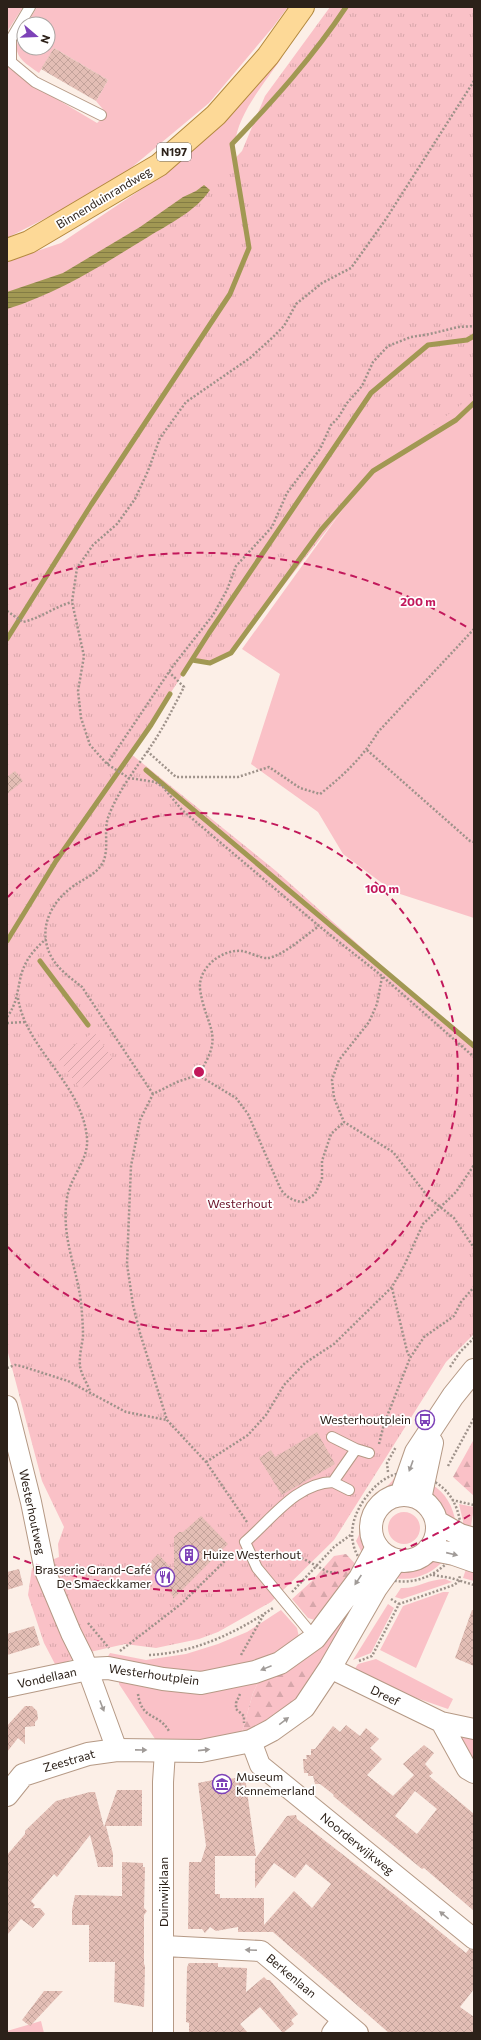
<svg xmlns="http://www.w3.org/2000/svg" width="481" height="2040" font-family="Commissioner,sans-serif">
<defs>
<pattern id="forest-firs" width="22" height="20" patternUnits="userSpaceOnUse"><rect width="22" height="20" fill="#fac1c7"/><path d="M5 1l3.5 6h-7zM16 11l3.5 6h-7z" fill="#d6a6aa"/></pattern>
<pattern id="park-tufts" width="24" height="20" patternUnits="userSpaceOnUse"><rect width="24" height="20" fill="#fac1c7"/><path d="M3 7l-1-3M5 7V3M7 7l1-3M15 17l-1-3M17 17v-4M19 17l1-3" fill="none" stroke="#d6a6aa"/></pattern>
<pattern id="garden-furrows" width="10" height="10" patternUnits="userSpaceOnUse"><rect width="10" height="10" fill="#fac1c7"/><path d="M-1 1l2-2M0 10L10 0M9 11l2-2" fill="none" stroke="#d6a6aa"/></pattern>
<pattern id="water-rules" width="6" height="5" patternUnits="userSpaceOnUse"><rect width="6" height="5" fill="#a19853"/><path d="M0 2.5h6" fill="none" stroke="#837c44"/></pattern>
<pattern id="building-cross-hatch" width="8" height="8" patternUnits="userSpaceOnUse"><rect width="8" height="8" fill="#e3beb5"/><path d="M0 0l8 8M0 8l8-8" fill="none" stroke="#c3a39b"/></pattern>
</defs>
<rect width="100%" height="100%" fill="#fcefe7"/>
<path fill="#fac1c7" d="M7 7H23L7 32Z
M37 7H288L273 27 209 103 125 173 89 196 7 238V64L50 95 97 123 107 114 96 101 108 80 54 48 39 73C19 59 9 53 24 29V48H48V24H27Z
M283 56C267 80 237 114 235 144 234 158 236 173 236 187L7 464V261L61 243 170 170 234 111Z
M474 335V918L394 892 343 854 318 812 251 764 280 674 242 649 364 480Z
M395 1477 401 1478C392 1491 375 1495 369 1510 362 1525 372 1550 365 1559L356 1541C363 1530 361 1516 368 1505 375 1494 388 1488 395 1477Z
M431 1484C446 1493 453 1506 456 1524 440 1516 431 1502 431 1484Z
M459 1504 474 1507 471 1526 468 1525 466 1530H463V1521Z
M388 1528a16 16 0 1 1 32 0a16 16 0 1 1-32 0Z
M439 1558H446C433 1574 411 1583 391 1577L400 1569Z
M468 1563 474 1566V1581L463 1578Z
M445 1579 452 1582 402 1599 395 1597 401 1588C416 1589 429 1579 445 1579Z
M368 1590 318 1679 298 1658Z
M443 1592H449L416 1668 380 1650 403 1606Z
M388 1604 394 1608 371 1653 353 1660Z
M281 1610 297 1628 299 1637 292 1648 219 1675 105 1661 110 1653 146 1660 186 1654 218 1644 247 1632Z
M376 1659 453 1699 448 1709 405 1694 354 1670 358 1664Z
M261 1676 253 1693 240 1739 159 1745 119 1684V1678Z
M474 1733V1764L457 1737Z
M41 2021 44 2033H7V2031Z"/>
<path fill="url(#forest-firs)" d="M474 1439V1496L453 1477Z
M346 1554 360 1569 318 1621 308 1618 292 1599 312 1581 334 1556Z
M298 1658 316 1674 305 1696 240 1739 253 1693 261 1676Z"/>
<path fill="url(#park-tufts)" d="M330 7H474V395L373 471 231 653 210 663 192 660 131 754 276 871 474 1048V1334L446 1362 334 1540 271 1602 218 1632 199 1639 156 1648 125 1644 90 1652 56 1666 44 1643 28 1595 32 1568 59 1557 58 1544 64 1527 42 1481 7 1349V298L74 273 195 200 242 151 265 96Z"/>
<path fill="url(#garden-furrows)" d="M94 1032 116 1063 80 1089 57 1057Z"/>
<path fill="url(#water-rules)" d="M204 185 210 190C196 211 169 224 148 237 102 265 59 293 7 309V292L63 273 140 227 183 197 196 191Z"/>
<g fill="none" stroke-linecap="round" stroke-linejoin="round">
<path stroke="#a19853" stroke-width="5" d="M7 639 91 505 230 294 249 248 232 144C273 101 313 57 346 7
M192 660 210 663 231 653 321 530 373 471 456 420 474 403
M183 674 209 633 371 393 428 345 467 340 474 336
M146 770 474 1046
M7 941 56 861 151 725 170 694
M40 961 88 1025"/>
</g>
<path fill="url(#building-cross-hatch)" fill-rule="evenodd" d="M54 48 108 80 96 101 41 69Z
M15 771 23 781 7 794V777Z
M317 1432 335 1464 282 1495 259 1458 271 1450 275 1457Z
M201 1516 228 1544 173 1599V1596L147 1566 158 1554 174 1571V1537L179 1532H183Z
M19 1569 23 1585 7 1590V1572Z
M472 1610H474V1666L455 1658Z
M34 1626 40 1645 7 1655V1634Z
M25 1706H32L37 1711 38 1719 35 1722V1726L25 1727V1744L18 1738 7 1752V1726Z
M346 1725 360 1736 366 1728 379 1739 370 1748 382 1759 367 1775 393 1796 414 1775 403 1764 424 1745 434 1753 425 1764 433 1773 429 1776 474 1814V1911L424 1868 422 1869 333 1796 334 1795 320 1784H315L313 1776H308V1773H304L303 1759H307L306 1755H311V1749H315L333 1726 340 1732ZM415 1791 437 1809 417 1834 395 1816Z
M228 1777V1779L245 1777 256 1856H215V1894H220V1898H264V1925L294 1891 312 1908 331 1884 306 1864 295 1878 274 1863 255 1888V1859L287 1816 296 1815 297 1819 395 1895 466 1953 469 1949 474 1950V1989L460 2007 474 2017V2033H389L273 1932H238V1927L216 1931 210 1927 205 1933 202 1929H188L189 1862H201L206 1846 198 1783Z
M117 1790H142V1826H106L113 1854V1867H98L90 1835 57 1877 54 1874 31 1901 35 1905 33 1908H40L45 1914 33 1928 21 1919 7 1935V1855L25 1834V1831L56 1801 90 1792H95L104 1827Z
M122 1862 143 1863V1867H145L144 1908 147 1911 144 1915V1964L145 1966 144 2007 114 2002 115 1962H89V1925H72V1910L75 1895 122 1896Z
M189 1963H218V1967L247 1968 246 1992 264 1977 267 1980H270L298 2014 291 2020 294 2024 283 2033 260 2007 240 2024 248 2033H189V2023L186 2022 187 1967Z
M44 1991H63L30 2026 22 2020Z"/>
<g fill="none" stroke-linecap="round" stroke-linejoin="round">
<defs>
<path id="service" d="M30 7 11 39V62L35 82 101 115
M332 1437 356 1449 369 1453
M333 1482 349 1490
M315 1638 257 1568 245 1542C271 1520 296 1483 333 1482L356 1449"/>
<path id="minor" d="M7 1406 31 1502 45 1571 71 1633 83 1657 117 1750
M330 1668 441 1722 474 1729
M441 1722 467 1769 474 1773
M251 1741 260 1765 474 1939
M164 1946 261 1951 358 2033
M163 2033V1782L165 1751
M332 2033 342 2020"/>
<path id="tertiary" d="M7 1686 88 1669 108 1668 163 1679 201 1683 255 1672 280 1663 315 1638 360 1578 377 1547
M7 1795 23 1775 88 1754 117 1750 201 1751 251 1741 272 1730 304 1707 330 1668 376 1588 396 1560"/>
<path id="secondary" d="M401 1495 416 1452 453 1396 474 1370
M371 1528a33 33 0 1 1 66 0a33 33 0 1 1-66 0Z
M420 1499 432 1443
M437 1522 460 1535 474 1539
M429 1549 454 1554 474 1561"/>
<path id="primary" d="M7 250 29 242 159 165 216 115 268 56 303 7"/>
</defs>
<use href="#service" stroke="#b59985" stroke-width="12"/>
<use href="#minor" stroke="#b59985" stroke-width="22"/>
<use href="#tertiary" stroke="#b59985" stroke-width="24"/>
<use href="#secondary" stroke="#b59985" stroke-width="24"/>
<use href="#primary" stroke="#b3883e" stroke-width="24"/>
<path stroke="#9e928a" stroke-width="2.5" stroke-dasharray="2 2" stroke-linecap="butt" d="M474 81 384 222 351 268 322 283 296 304 284 326 273 337 250 358 186 402 160 438 148 471 135 499 117 524 93 545 77 568 72 602 84 656 78 691 81 718 90 745 107 764 129 778 155 782 163 787 182 810 319 926 382 976 474 1057
M7 611 23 622C41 618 54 607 72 602
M367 750 470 841 474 842
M147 751 176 777H238L269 767 300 788 320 794C343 776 363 757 378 732L474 629
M107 764 173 666 213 615 227 590 236 566 272 527 287 493 320 449 331 425 338 418 347 403 362 386 373 362 388 346 411 337 430 334 458 327 474 326
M382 977 377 1004 369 1022 339 1060 332 1080 334 1098 344 1122 393 1152 429 1198 454 1218 474 1248
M18 998C26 1050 82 1083 87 1138 89 1160 70 1177 67 1198 61 1238 76 1264 81 1302 82 1313 83 1325 83 1336 82 1346 79 1355 80 1366 81 1374 87 1383 90 1391
M7 1017C16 1005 17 994 20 980 23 963 33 950 46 939
M7 1023 26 1022
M198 1075 236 1098 248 1114 281 1190C288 1198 293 1201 303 1202L315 1194 322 1179V1161L331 1134 344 1122
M153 1094 82 987C72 979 59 970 52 958 36 930 51 901 75 885 85 878 99 873 104 860 109 845 103 829 109 815 119 789 138 766 153 743 165 725 174 706 184 687L169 672
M392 1288 407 1351 410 1358
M450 1367 460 1352 474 1338
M7 1368 15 1365 21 1366 68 1381 126 1412 167 1420
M379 1444 384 1424 410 1358 424 1337 454 1316 461 1302 474 1287
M206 1462 248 1435 266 1415 284 1385 305 1363 334 1344 392 1287 404 1266 423 1224 456 1192 474 1165
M448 1466 474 1418
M388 1472 387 1463 396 1447
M401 1473C414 1474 427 1476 438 1484 462 1500 469 1541 448 1562 398 1612 319 1557 367 1496 375 1485 387 1475 401 1473Z
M452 1500 474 1505
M247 1522 206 1462 167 1420 140 1333 133 1305 127 1264 131 1166 140 1120 153 1094 177 1082 198 1075C226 1033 206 1030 200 989 198 968 221 949 242 951 249 952 262 959 268 958 283 956 306 935 319 926
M298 1556 328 1572 339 1573
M433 1575 451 1578 474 1585
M292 1592 334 1547 352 1534
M391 1599 399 1604
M88 1623 109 1648
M120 1651 181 1604 234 1552
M149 1655C194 1653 236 1633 273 1608
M241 1655 264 1614
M359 1661 372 1656 399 1604 454 1585 459 1581 460 1575
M138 1694C142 1721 158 1712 169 1731
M240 1694 236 1703V1709L244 1716V1723"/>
<use href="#service" stroke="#fff" stroke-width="10"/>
<use href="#minor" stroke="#fff" stroke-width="20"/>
<use href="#tertiary" stroke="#fff" stroke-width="22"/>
<use href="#secondary" stroke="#fff" stroke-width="22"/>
<use href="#primary" stroke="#fdd997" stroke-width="22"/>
</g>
<defs><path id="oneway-solid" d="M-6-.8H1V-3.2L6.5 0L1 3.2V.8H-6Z"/></defs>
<g fill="#a09b98">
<use href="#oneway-solid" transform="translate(411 1466) rotate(110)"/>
<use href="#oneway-solid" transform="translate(452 1554) rotate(13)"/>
<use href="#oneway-solid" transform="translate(358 1580) rotate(124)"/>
<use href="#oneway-solid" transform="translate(266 1668) rotate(158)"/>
<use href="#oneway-solid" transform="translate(102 1706) rotate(69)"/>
<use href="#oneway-solid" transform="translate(284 1721) rotate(-37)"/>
<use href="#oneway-solid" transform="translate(141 1750) rotate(1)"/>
<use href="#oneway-solid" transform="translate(204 1750) rotate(-6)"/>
<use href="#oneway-solid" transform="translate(444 1915) rotate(-141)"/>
<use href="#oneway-solid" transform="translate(251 1950) rotate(-177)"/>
</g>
<g fill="none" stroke="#c2185b" stroke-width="2" stroke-dasharray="7 5">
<path d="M8 897A259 259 0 1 1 8 1247"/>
<path d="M470 1515A519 519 0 0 1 9 1555M9 589A519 519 0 0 1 470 629"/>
</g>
<defs>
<symbol id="bus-ring" viewBox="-11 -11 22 22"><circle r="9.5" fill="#fff" stroke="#7d42b8" stroke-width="1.5"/><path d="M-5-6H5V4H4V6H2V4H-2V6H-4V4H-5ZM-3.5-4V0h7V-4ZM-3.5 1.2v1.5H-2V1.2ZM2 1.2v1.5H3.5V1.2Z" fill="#7d42b8"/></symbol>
<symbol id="building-ring" viewBox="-11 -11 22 22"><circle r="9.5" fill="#fff" stroke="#7d42b8" stroke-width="1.5"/><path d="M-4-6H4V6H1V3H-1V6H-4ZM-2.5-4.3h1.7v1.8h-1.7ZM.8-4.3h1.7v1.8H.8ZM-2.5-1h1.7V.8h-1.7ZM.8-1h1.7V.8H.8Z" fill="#7d42b8"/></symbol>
<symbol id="restaurant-ring" viewBox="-11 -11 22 22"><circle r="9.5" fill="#fff" stroke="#7d42b8" stroke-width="1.5"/><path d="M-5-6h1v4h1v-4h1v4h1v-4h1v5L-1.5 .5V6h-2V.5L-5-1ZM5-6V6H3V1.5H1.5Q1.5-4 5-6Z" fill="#7d42b8"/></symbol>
<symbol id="museum-ring" viewBox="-11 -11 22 22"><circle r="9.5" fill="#fff" stroke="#7d42b8" stroke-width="1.5"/><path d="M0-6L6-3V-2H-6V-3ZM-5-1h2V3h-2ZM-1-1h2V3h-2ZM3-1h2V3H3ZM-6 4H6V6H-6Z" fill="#7d42b8"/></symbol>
</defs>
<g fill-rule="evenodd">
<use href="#bus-ring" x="414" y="1409" width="22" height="22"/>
<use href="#building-ring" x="178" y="1544" width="22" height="22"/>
<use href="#restaurant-ring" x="154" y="1566" width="22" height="22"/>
<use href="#museum-ring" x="211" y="1773" width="22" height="22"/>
</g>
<g text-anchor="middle" stroke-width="3.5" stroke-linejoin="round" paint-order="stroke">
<rect fill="#fff" stroke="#6b645e" stroke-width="1" x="157" y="143" width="34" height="18" rx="3"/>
<g font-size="11" font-weight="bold" fill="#2c2119">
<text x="174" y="156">N197</text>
</g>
<g font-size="12" fill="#2c2119" stroke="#fff">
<text transform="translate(104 198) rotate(-31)" y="4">Binnenduinrandweg</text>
<text transform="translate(32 1512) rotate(78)" y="4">Westerhoutweg</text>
<text transform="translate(154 1675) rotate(8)" y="4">Westerhoutplein</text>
<text transform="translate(47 1678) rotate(-12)" y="4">Vondellaan</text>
<text transform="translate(385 1696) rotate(26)" y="4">Dreef</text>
<text transform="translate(69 1761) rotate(-16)" y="4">Zeestraat</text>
<text transform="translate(357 1844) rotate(39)" y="4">Noorderwijkweg</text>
<text transform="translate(164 1892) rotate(-90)" y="4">Duinwijklaan</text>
<text transform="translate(291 1976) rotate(40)" y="4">Berkenlaan</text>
</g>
<g font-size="12" fill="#691128" stroke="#fff">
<text x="240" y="1208">Westerhout</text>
</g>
<g font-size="12" fill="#2c2119" stroke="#fff" text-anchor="end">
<text x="411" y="1424">Westerhoutplein</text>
<text x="203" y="1559" text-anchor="start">Huize Westerhout</text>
<text x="151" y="1574">Brasserie Grand-Café<tspan x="151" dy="14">De Smaeckkamer</tspan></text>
<text x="236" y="1781" text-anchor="start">Museum<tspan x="236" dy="14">Kennemerland</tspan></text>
</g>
</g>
<circle cx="199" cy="1072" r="6" fill="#c2185b" stroke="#fff" stroke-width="2"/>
<g font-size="12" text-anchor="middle" font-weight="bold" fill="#c2185b" stroke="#fff" stroke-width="3.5" stroke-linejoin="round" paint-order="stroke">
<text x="418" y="606">200 m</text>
<text x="382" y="893">100 m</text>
</g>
<rect width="481" height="2040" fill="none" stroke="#2c2119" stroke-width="16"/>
<g transform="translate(36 36) rotate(109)"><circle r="19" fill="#ffffff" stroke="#aba6a3"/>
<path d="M0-3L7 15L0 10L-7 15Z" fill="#7d42b8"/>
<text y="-6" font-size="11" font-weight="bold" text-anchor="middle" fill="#2c2119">N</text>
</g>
</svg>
